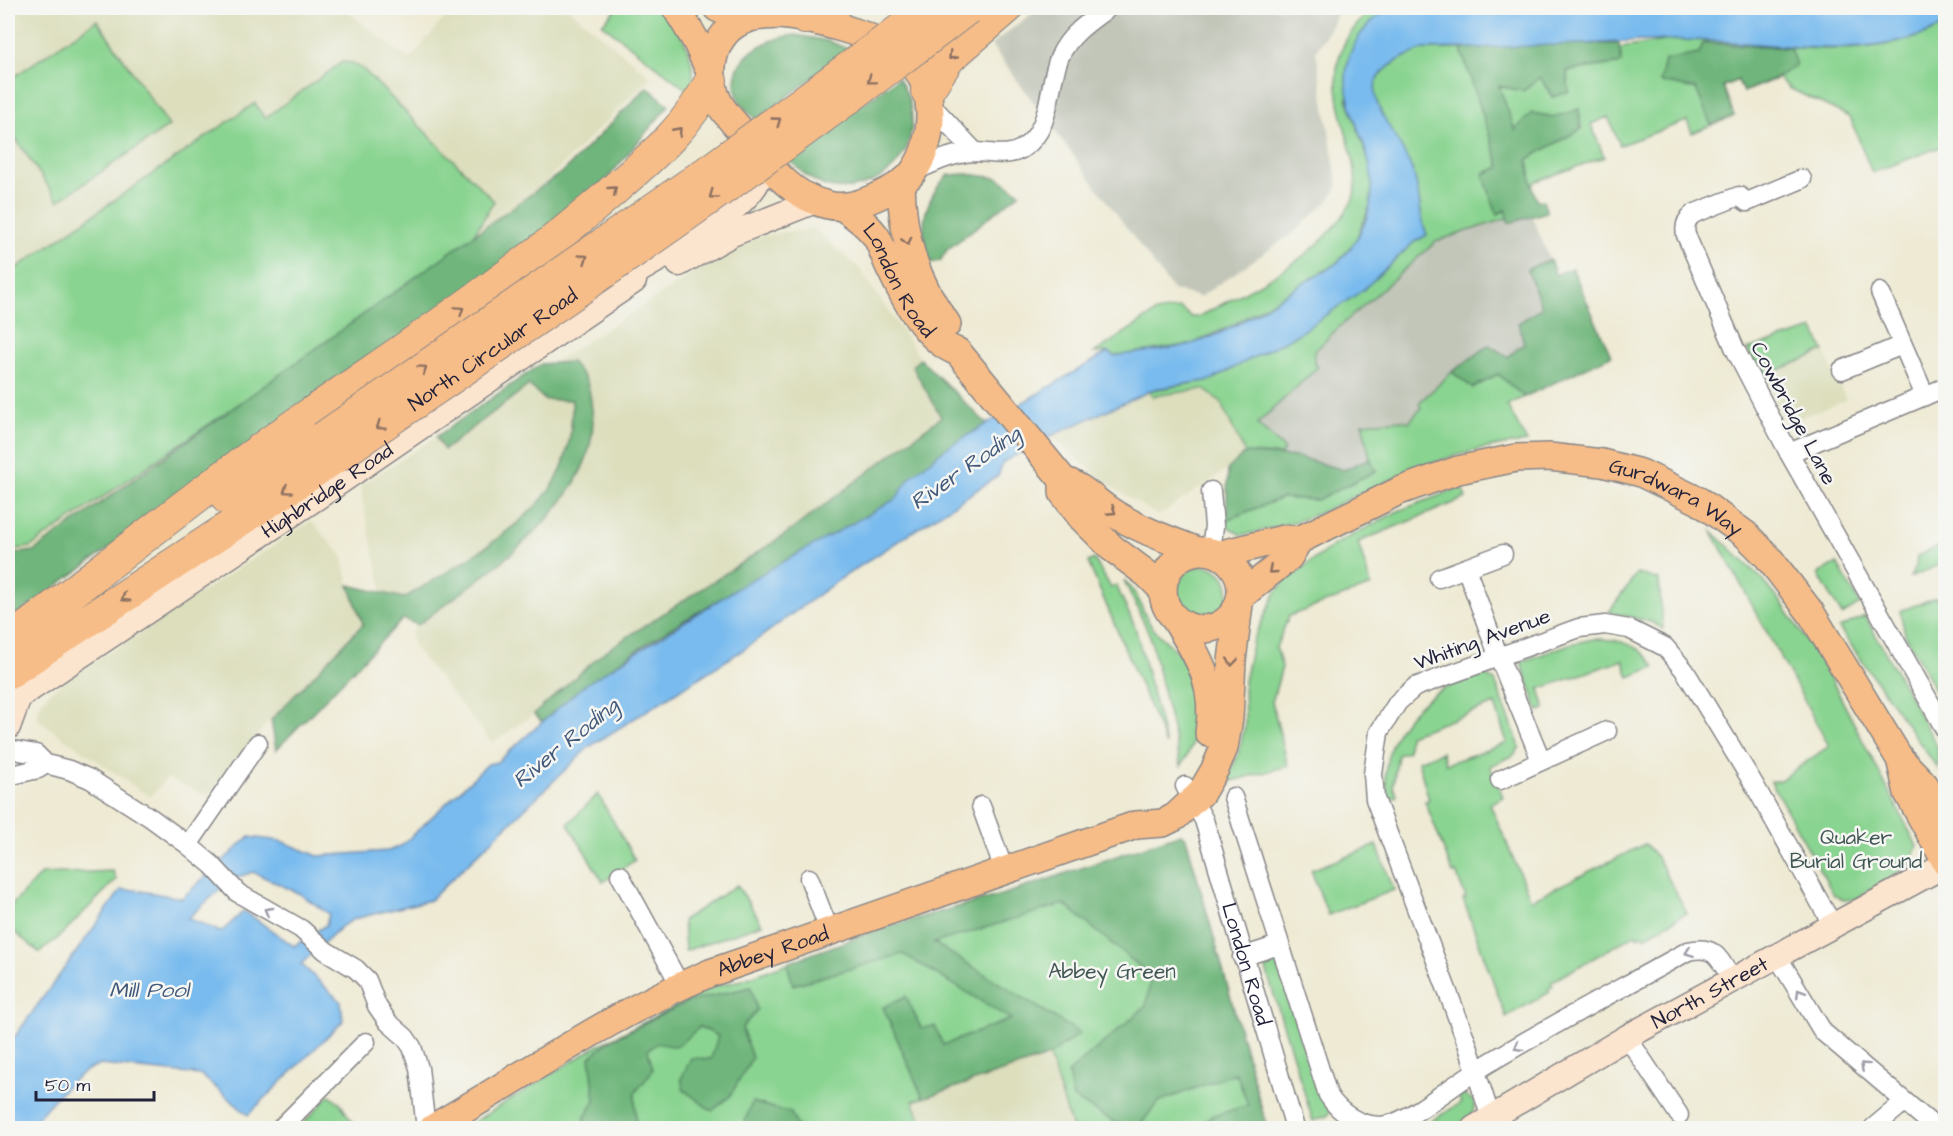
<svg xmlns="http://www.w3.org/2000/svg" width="1953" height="1136" font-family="'Architects Daughter',sans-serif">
<rect width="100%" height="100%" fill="#f6f6f2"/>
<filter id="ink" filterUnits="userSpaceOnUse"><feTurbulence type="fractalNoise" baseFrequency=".0167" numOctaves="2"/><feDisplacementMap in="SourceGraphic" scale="12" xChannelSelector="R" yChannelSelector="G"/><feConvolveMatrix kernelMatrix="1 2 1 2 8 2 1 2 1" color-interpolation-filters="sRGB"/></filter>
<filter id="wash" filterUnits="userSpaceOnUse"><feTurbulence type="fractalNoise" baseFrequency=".008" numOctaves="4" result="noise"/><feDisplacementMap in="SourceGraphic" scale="24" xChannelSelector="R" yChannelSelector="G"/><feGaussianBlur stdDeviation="1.35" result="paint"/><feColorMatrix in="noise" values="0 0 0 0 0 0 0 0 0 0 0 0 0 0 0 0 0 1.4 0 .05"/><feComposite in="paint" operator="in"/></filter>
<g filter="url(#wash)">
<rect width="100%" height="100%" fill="#eeead4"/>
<path fill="#dcdebc" d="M8 8H343L409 60 453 8H568L651 77 490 236 32 561 8 564Z
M813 228 859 268 954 408 786 534 604 652 534 714 492 743 413 646 411 632 417 625 403 618 385 603 362 499 361 485 700 269 761 236Z
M1814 329 1846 400 1797 419 1794 414 1784 417 1747 349Z
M1211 380 1256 466 1228 469 1158 516 1103 481 1051 436 1154 389Z
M311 521 342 556 349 585 363 624 267 723 209 796 167 778 150 797 38 720V707L50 691Z
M1049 1056 1072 1128H924L913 1101Z"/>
<path fill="#c2c6b9" d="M1039 8H1341L1316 52 1338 186 1330 199 1292 234 1200 297 1173 290 991 45Z
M1505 210 1510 223 1532 216 1556 275 1594 351 1340 484 1255 479 1250 453 1226 372 1414 242Z"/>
<path fill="#8ad491" stroke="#567b66" stroke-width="1.5" d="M617 8H662C683 31 698 62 692 94L602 24Z
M1373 8H1389L1376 18 1347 98 1371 168 1372 188 1371 203 1355 242 1337 263 1233 325 1192 344 1114 356 1108 352 1094 353 1156 312 1180 308 1191 317H1199C1253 286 1319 260 1351 203 1356 194 1356 182 1355 172 1354 160 1351 152 1348 141 1333 83 1325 52 1373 8Z
M97 20 169 126 58 201 8 127V81Z
M1945 25V145L1872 173 1850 117 1789 88 1778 78 1743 92 1738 80 1723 86 1734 116 1692 133 1687 121 1620 145 1608 117 1591 124 1604 157 1534 182 1532 188 1527 159 1581 129 1579 110 1555 117 1532 113 1515 131 1498 86 1523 91 1540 77 1552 97 1567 71 1621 63 1620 48C1639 46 1660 40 1679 40 1766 40 1865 68 1945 25Z
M1424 49H1461L1500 167 1484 173 1498 215 1505 210 1508 218 1437 241 1338 328 1314 352V363L1318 367 1257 424 1284 449 1281 455 1245 453 1220 401 1203 389 1153 396 1148 391 1211 380 1296 335 1363 290 1414 242 1427 235C1418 215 1421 193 1413 172 1393 117 1333 81 1424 49Z
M342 62 352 63 363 69 494 201 466 248 30 547 8 550V274L255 103 265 118Z
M1814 329 1824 351 1762 377 1747 349Z
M1452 372 1473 388 1498 374 1524 397 1507 405 1527 442C1448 450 1397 476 1328 509 1305 521 1277 526 1253 533L1241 535 1227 526 1226 520 1282 498 1317 500 1376 471 1370 458 1362 423 1403 420 1409 422 1421 408 1419 403Z
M1462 487 1466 498 1358 542 1371 586 1289 616 1276 647 1282 667 1272 702 1288 766 1229 782 1221 794 1238 755 1245 726 1244 681 1253 640 1276 592 1286 580 1334 545 1398 511Z
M1711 530 1762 579 1781 602 1829 675 1917 846 1910 865 1856 899 1843 900 1834 895 1771 782 1780 780 1829 746Z
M1945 544V563L1910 577 1916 566 1917 556Z
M1094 559 1111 588 1116 585 1135 627 1166 745 1088 562Z
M1837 563 1860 604 1842 615 1818 574Z
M1178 591a25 25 0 1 1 50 0a25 25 0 1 1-50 0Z
M1637 573 1659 580 1663 629 1651 622 1609 612Z
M1124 580C1141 595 1140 610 1152 627 1162 640 1176 647 1184 661 1205 692 1201 736 1181 766L1150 636Z
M1937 597 1945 619V709L1905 634 1900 611Z
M1865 616 1938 748V769L1839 628Z
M1593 639C1621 639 1640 644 1655 667L1629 677 1623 660 1539 689 1545 709 1538 711 1521 662 1570 644Z
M1484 674 1495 681 1520 747 1513 756 1490 766 1503 797 1490 804 1531 900 1645 844 1657 857 1687 913 1645 937 1643 934 1638 937 1636 934 1551 982 1553 986 1548 989 1550 992 1506 1017 1463 899 1466 898 1456 873 1453 874 1425 801 1429 800 1418 761 1442 752 1446 764 1507 743 1495 704 1409 735 1408 751 1398 755 1393 786 1397 796 1389 799C1376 754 1402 713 1441 690 1454 683 1470 679 1484 674Z
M598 794 635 860 603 882 568 824Z
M1181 834 1186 838 1267 1128H1072L1049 1056 913 1101 924 1128H464L597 1046 715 986 742 980 886 927 1005 894 1109 860Z
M1377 845 1394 890 1328 915 1311 870Z
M113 871 116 880 58 938 39 952 8 927V909L41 874Z
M737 885 762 924 685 951 683 920Z
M1271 959 1276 960 1330 1112 1327 1116 1313 1121 1266 969V963Z
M330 1095 340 1103 356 1128H302L303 1123Z
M1465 1095 1474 1101C1478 1129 1438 1128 1419 1128L1461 1103 1458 1096Z"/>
<path fill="#6fb67b" stroke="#486c5b" stroke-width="1.5" d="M795 35 829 41 850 50 756 120C751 114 740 106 738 98 724 60 764 38 795 35Z
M1703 43 1790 48 1796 65 1778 77 1743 92 1738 80 1723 86 1734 116 1711 125 1696 89 1660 82 1665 60 1699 54Z
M1534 44H1619L1622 63 1567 71 1569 92 1553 97 1540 77 1523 91 1499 86 1515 130 1532 113 1555 117 1579 109 1581 129 1528 159 1532 188 1537 200 1543 201 1547 212 1509 223 1505 210 1497 215 1483 174 1500 167 1461 49Z
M898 78C925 116 912 169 866 184 854 189 838 190 825 186 809 180 800 170 788 159Z
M647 87 669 105 581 210 8 621V555L34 551 566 169Z
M967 174 998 178 1020 193 947 250 940 261 929 263C918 229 923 200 948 175Z
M1550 260 1556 275 1572 268 1611 356 1524 397 1498 374 1473 388 1452 372 1489 345 1508 357 1524 343 1518 323 1542 308 1527 269Z
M920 359 987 424C951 444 918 463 896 499 777 570 646 630 542 722L534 714 604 652 786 534 941 417 912 366Z
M571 362C590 382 589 383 592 410 604 502 481 576 418 625L403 619 276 750 271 720 363 624 349 585 404 598C449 571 539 521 560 472 570 448 572 425 572 400H545L529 385 444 450 436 437 541 364Z
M1245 453 1297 457 1344 470 1370 458 1376 471 1317 500 1282 498 1226 520 1228 469Z
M1181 834 1186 838 1267 1128H1198L1209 1117 1248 1105 1236 1073 1158 1102 1138 1128H1124L1073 1098 1068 1073 1146 1006 1151 976 1064 904 934 943 1080 1033 1049 1056 923 1098 883 1007 906 996 921 1028 935 1026 943 1045 1011 1019 903 954 793 985 787 963 886 927 1005 894Z
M751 987 757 1010 742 1028 752 1058 730 1096 712 1111 684 1090 681 1079 691 1058 711 1059 718 1036 700 1027 676 1047 658 1043 648 1050 653 1070 635 1093 636 1128H589L584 1119 595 1100 590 1057 609 1041 687 1002Z
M752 1102 791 1113 798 1128H747L745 1121Z"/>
<path fill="#79bbee" stroke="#4e6e94" stroke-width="1.5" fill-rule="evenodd" d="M1389 8H1945V25C1863 68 1764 38 1675 40 1591 43 1508 48 1424 49 1333 81 1393 117 1413 172 1421 193 1418 215 1427 235L1414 242 1363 290 1296 335 1211 380 1154 389 1051 436 1003 462 998 476 837 581 743 650 589 747 430 900 354 919 342 926 301 964 341 1002 343 1021 248 1115 201 1075 101 1065C79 1067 43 1111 29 1128H8V1046L121 890H135L182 898 249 837 281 841 318 856 388 851 401 846 488 764 497 762 583 686 747 582 896 499 910 477 946 448 1108 352 1114 356C1139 352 1167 351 1191 344 1230 333 1266 306 1300 285 1312 278 1328 271 1339 261 1357 244 1372 214 1372 188 1373 138 1327 94 1355 43 1363 29 1376 16 1389 8ZM253 872 300 894 329 914 326 925 294 946 244 911 221 932 188 918 232 879Z"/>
</g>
<g filter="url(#ink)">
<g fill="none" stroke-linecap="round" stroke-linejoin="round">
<defs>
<g id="street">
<path d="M930 104 975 152"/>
<path d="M913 172C931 164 953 153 974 152 990 152 1008 158 1023 148 1053 129 1047 85 1060 56 1069 35 1090 21 1108 8"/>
<path d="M1802 179 1747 202 1739 196 1693 214C1686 220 1684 226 1686 235L1735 349 1789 453 1946 731"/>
<path d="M1880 292 1925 396"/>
<path d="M1842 370 1902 345"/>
<path d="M1789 453 1946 387"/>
<path d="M1211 491 1214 526 1211 551"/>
<path d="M1466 568 1498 655 1541 760"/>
<path d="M1439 578 1503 554"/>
<path d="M8 749 36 754 46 764 69 770 90 779 151 818 188 845 212 865 238 893 301 929 326 951 356 969 367 980 377 1006 388 1022 405 1037 412 1047 419 1068 425 1120 431 1128"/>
<path d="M8 776 38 769 46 764"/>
<path d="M1500 780 1607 731"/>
<path id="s1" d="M1185 786 1204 820 1295 1128"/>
<path d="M1233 797 1328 1095C1340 1114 1363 1129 1386 1125 1409 1122 1454 1084 1476 1071 1545 1028 1617 991 1688 951 1715 945 1718 957 1731 978"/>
<path d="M981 806 1004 870"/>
<path d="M188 845 258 743"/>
<path d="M620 875 680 985"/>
<path d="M809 878 829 930"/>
<path d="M1776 954 1823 1032 1936 1128"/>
<path d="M1242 957 1279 945"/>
<path d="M1627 1037 1679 1115"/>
<path d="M281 1128 366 1042"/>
<path d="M1494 1128 1467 1043 1375 799 1373 774 1379 732 1398 702 1415 687 1579 628 1605 625 1629 629 1665 647 1685 671 1755 786 1832 924"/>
<path d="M1873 1128 1904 1102"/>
</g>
<g id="secondary">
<path d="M679 264 732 234 815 201"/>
<path id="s2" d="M8 704 334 486 634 281 635 273C669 253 733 218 755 186 760 179 762 169 764 160"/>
<path d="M8 727 19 697"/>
<path id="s3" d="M1474 1128 1627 1037 1936 870 1946 858"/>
</g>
<g id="primary">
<path d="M676 8 696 41 711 74"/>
<path d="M717 8 745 20"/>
<path d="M780 15C813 18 877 35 904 56 937 81 937 140 913 172 904 184 889 191 876 197 861 204 844 209 828 205 791 197 767 164 746 137 737 125 724 114 718 101 705 73 712 33 744 20 755 15 769 16 780 15Z"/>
<path d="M901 183C902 237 915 281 947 324"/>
<path id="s4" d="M843 207C855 216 869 225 877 238 882 247 885 258 890 268 904 298 926 341 958 352L1063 480C1081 486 1094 500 1110 511 1136 528 1166 539 1195 550"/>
<path d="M1063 480V493L1082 518 1112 548 1147 574 1163 590"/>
<circle cx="1202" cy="590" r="39"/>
<path d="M1221 554 1283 539 1299 540"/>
<path id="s5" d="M1241 596 1289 557 1299 540 1399 491 1458 470 1516 458 1549 457 1602 463 1641 473 1699 501 1746 535 1768 557 1811 613 1900 759 1924 784 1946 817"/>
<path d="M1175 619C1199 658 1217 685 1209 733"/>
<path d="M1901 763 1908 793 1946 862"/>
<path id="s6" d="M433 1128C525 1075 612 1014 710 973L1136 825 1163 823 1175 817 1201 793 1215 769 1224 748 1229 718 1232 661 1239 604"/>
</g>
<path id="highway" d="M805 18 834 8
M927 91 949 58 1007 8
M228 499 323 438
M14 637C113 562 209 484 310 414 412 343 516 275 609 194 650 158 685 131 711 81
M8 673 336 457"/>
</defs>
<use href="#street" stroke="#888688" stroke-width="21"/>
<use href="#secondary" stroke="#888688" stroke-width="27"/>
<use href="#primary" stroke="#888688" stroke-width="30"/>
<use href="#highway" stroke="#888688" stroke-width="34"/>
<use href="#street" stroke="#fff" stroke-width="18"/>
<use href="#secondary" stroke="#fce5cf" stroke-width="24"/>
<use href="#primary" stroke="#f7bd88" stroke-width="27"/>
<use href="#highway" stroke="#f7bd88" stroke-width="32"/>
<defs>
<g id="highway-bridge">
<path d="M323 438 713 168 930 8"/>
<path id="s7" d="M336 457C548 311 763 166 968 8"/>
</g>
</defs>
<use href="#highway-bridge" stroke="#888688" stroke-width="34" stroke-linecap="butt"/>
<use href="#highway-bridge" stroke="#f7bd88" stroke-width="32"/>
</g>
<defs><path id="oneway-chevron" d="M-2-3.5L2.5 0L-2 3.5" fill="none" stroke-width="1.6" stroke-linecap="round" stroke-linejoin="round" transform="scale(1.5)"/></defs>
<g stroke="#8c7062">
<use href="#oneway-chevron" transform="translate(952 56) rotate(134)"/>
<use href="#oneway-chevron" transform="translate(871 80) rotate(143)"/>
<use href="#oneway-chevron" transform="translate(777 121) rotate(-36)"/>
<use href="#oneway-chevron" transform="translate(678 131) rotate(-48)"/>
<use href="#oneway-chevron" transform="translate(613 190) rotate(-41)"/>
<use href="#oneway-chevron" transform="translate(713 195) rotate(144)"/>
<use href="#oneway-chevron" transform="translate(907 241) rotate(77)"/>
<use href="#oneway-chevron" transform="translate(584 258) rotate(-35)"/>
<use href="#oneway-chevron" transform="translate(460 310) rotate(-35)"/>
<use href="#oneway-chevron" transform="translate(423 369) rotate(-35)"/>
<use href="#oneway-chevron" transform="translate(380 426) rotate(145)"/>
<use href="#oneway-chevron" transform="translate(287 490) rotate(146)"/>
<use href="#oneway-chevron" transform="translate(1112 511) rotate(33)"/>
<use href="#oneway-chevron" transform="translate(1272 570) rotate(139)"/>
<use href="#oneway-chevron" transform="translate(125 598) rotate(147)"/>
<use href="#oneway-chevron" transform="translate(1232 662) rotate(96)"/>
</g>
<g stroke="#9c9ca7">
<use href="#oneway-chevron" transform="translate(268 911) rotate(-150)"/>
<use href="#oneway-chevron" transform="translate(1689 952) rotate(160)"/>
<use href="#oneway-chevron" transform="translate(1800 993) rotate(-121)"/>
<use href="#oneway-chevron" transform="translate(1518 1047) rotate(150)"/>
<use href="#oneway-chevron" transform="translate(1864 1066) rotate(-138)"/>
</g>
</g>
<g text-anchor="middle" stroke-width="5" stroke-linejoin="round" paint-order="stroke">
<g font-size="21" fill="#22223b" stroke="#f6f6f2">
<text dy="7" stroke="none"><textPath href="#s4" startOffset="94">London Road</textPath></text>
<text dy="7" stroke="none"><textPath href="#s7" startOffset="190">North Circular Road</textPath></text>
<text transform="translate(1794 413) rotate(62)" y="7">Cowbridge Lane</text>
<text dy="7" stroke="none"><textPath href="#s2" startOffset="384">Highbridge Road</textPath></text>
<text dy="7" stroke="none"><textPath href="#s5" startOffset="483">Gurdwara Way</textPath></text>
<text transform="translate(1482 639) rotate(-20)" y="7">Whiting Avenue</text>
<text dy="7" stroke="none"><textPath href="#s6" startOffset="384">Abbey Road</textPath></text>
<text dy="7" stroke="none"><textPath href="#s1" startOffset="189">London Road</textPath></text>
<text dy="7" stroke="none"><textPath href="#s3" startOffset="272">North Street</textPath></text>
</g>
<g font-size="21" fill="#415755" stroke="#f6f6f2">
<text x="1856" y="844">Quaker<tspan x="1856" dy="24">Burial Ground</tspan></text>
<text x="1112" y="978">Abbey Green</text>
</g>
<g font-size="22" font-style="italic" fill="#40587a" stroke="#f6f6f2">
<text transform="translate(965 467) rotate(-35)" y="8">River Roding</text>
<text transform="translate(565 742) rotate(-39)" y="8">River Roding</text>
<text x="149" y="997">Mill Pool</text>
</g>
</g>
<rect width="1953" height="1136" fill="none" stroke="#f6f6f2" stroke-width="30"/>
<path d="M36 1091v9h118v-9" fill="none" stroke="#22223b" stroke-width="3"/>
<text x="45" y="1091" font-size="18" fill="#22223b" stroke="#f6f6f2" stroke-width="4.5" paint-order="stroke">50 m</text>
</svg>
